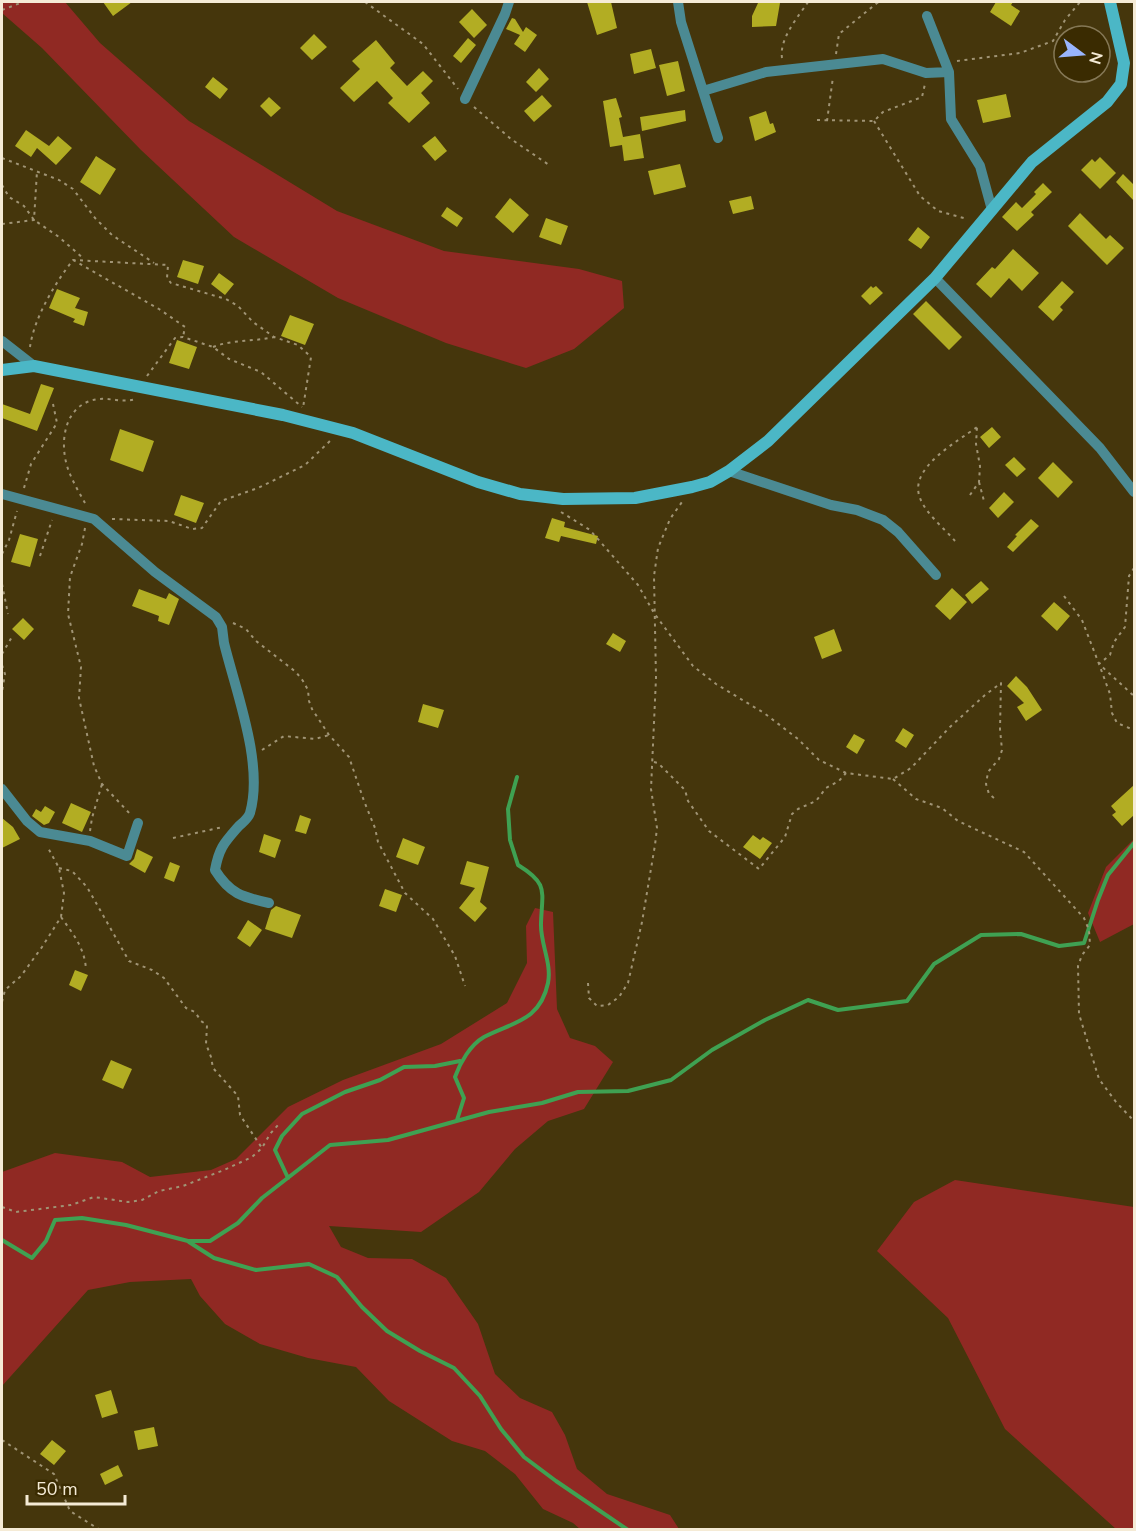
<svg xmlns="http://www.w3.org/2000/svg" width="1136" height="1531" font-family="'Nunito Sans',sans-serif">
<rect width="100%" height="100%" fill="#45360c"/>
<path fill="#902923" d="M2 2H65L100 43 189 121 337 211 444 251 579 269 622 281 624 308 574 349 526 368 446 343 338 298 234 237 141 150 42 48 2 13Z
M1134 839V924L1100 942 1088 913 1106 867Z
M535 908 553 912 557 1009 570 1038 595 1046 613 1062 584 1109 548 1121 515 1149 479 1192 421 1232 329 1226 341 1247 368 1258 412 1259 446 1278 478 1324 495 1374 520 1398 552 1412 565 1435 577 1469 607 1494 670 1515 679 1529H580L573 1523 543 1509 515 1474 485 1451 452 1441 389 1401 356 1367 308 1358 260 1344 225 1324 200 1296 191 1279 130 1282 88 1290 2 1386V1172L55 1153 122 1162 150 1177 211 1170 236 1159 288 1107 343 1080 441 1044 507 1003 527 963 526 926Z
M955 1180 1134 1207V1529H1116L1005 1429 948 1318 877 1251 914 1202Z"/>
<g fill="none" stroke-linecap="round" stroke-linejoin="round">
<path stroke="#3fa152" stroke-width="4" d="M457 1120 464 1098 455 1077C460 1063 470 1045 484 1037 513 1022 540 1021 548 983 552 963 540 943 541 923 542 891 549 884 518 865L510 840 508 809 517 777
M288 1178 275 1150 282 1136 302 1114 345 1092 380 1080 404 1067 435 1066 460 1061
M2 1240 32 1258 46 1241 55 1220 82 1218 126 1225 188 1241H210L238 1223 262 1198 330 1145 388 1140 489 1112 542 1103 578 1092 628 1091 671 1080 712 1050 765 1020 808 1000 838 1010 907 1001 934 964 981 935 1021 934 1059 946 1084 943 1098 900 1108 875 1134 843
M189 1242 214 1258 256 1270 309 1264 337 1277 362 1307 387 1331 420 1351 454 1368 480 1396 501 1429 524 1457 556 1481 628 1530"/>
</g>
<path fill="#b2ad23" d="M103 2H132L113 16Z
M587 2H611L617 28 597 35Z
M996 2H1013L1011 5 1020 11 1011 26 990 12Z
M758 3H780L776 26 752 27V16Z
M472 9 487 25 474 38 459 22Z
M512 18 515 19 523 32 526 27 537 35 525 52 514 44 520 35 506 29Z
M314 34 327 47 312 60 300 48Z
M468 38 476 45 461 63 453 56Z
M376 40 395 63 390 68 407 86 423 71 433 81 421 93 430 103 409 123 388 103 393 98 377 81 354 102 340 88 360 69 352 61Z
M651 49 656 68 634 74 630 54Z
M678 61 685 91 667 96 659 65Z
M539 68 549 79 536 92 526 82Z
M213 77 228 89 220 99 205 87Z
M1006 94 1011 117 983 123 977 100Z
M542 95 552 106 534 122 524 111Z
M269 97 281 108 271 117 260 106Z
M616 98 622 117 619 118 623 137 640 134 644 158 624 161 622 145 610 147 603 101Z
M685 110 686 121 642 131 640 117Z
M766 111 770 124 773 123 776 132 755 141 749 117Z
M26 130 49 146 58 136 72 148 56 165 37 148 31 157 15 146Z
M435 136 447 151 435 161 422 146Z
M96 156 116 169 100 195 80 182Z
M1100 157 1116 173 1100 189 1081 170 1092 159 1095 162Z
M680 164 686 187 654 195 648 171Z
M1123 174 1134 185V201L1116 182Z
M1043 183 1052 192 1031 212 1034 215 1017 231 1002 217 1016 202 1022 208 1036 194 1034 192Z
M751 196 754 209 733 214 729 201Z
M510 198 529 215 513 233 495 217Z
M447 207 463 218 457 227 441 216Z
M1080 213 1106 239 1110 235 1124 248 1107 265 1068 226Z
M546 218 568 226 561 245 539 237Z
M918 227 930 237 921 249 908 240Z
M1013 249 1039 273 1022 291 1009 278 991 298 976 284 992 267 995 269Z
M183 260 204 266 198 284 177 277Z
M219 273 234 284 225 295 211 284Z
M1062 281 1074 292 1060 307 1063 310 1053 321 1038 307Z
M871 286 873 288 876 286 883 293 870 305 861 296Z
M57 289 80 298 75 308 88 312 84 326 73 322 75 319 49 308Z
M926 301 962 337 949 350 913 314Z
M290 315 314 324 305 345 281 336Z
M177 340 197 347 189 369 169 363Z
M41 384 54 388 37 431 2 418V404L30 414Z
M992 427 1001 437 989 448 980 437Z
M120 429 154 441 143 472 110 460Z
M1014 457 1026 469 1017 477 1005 465Z
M1053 462 1073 482 1058 498 1038 478Z
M1004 492 1014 502 998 518 989 508Z
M181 495 204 503 196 523 174 515Z
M552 518 565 522 564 527 598 536 596 544 561 536 559 542 545 538Z
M1031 519 1039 526 1013 552 1007 547 1017 536 1015 535Z
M20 534 38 539 30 567 11 562Z
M981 581 989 589 972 604 965 595Z
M952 588 967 602 950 620 935 606Z
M139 589 166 599 169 593 179 599 169 625 158 621 159 616 132 606Z
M1054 602 1070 616 1057 631 1041 616Z
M23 618 34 629 24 640 12 629Z
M834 629 842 651 822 659 814 637Z
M613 633 626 641 620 652 606 644Z
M1016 676 1027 687 1042 710 1026 721 1017 707 1024 703 1007 686Z
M423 704 444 710 438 728 418 722Z
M903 728 914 735 906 748 895 741Z
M854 734 865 740 857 754 846 747Z
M1134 785V815L1122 826 1112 815 1116 812 1111 806Z
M71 803 91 812 82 832 62 823Z
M45 806 55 812 49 823 44 825 32 816 36 809 41 812Z
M300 815 311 819 306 834 295 831Z
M2 818 13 827 20 839 2 848Z
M264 834 281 840 275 858 259 852Z
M753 835 760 840 763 837 772 843 760 859 743 847Z
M403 838 425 847 418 865 396 857Z
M137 849 153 857 145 873 129 864 134 859Z
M467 861 489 867 480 902 487 908 475 922 459 908 475 888 460 884Z
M170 862 180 866 174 882 164 878Z
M385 889 402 895 396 912 379 906Z
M276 906 301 915 292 938 265 929 271 910Z
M248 920 262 930 250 947 237 938Z
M75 970 88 975 81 991 69 985Z
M111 1060 132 1069 123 1089 102 1080Z
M111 1390 118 1413 102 1418 95 1395Z
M154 1427 158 1446 138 1450 134 1431Z
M52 1440 66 1451 54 1465 40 1454Z
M118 1465 123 1476 105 1485 100 1474Z"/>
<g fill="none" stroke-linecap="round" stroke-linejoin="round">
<path stroke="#a09475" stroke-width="2" stroke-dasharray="3 4.5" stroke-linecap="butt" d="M365 2 423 44 458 89
M2 10 23 2
M836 54 839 34 877 3 882 2
M782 58C779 39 798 17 808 2
M957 61 1020 53 1053 41 1065 20 1080 2
M474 107 511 139 549 165
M817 120 874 121 883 112 922 97 925 84
M827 121 833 77
M874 121 920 196 938 211 967 219
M2 158 59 180 73 189 95 218 112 235 154 263
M2 185 9 197 24 206 34 220 59 237 84 259
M2 224 34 220 37 171
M73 260 159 309 185 327 183 337
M30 347C34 318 55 283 73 260L168 265 167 278 171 283 226 299 238 306 253 322 274 337 298 345 311 357 303 408
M213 347C234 339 253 342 274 337
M147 376 175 338 183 337 213 347 229 359 261 372 302 407
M979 482 984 501
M24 488 31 464 57 423 53 404
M970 495 979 482 980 466 976 444 977 427
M85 503C80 494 74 484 70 474 58 447 62 403 99 399 111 398 124 403 136 399
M561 512 590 530 638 585 654 613 693 666 716 684 764 713 798 739 819 760 846 773 893 779 911 768 950 727 985 695 1001 683 1000 729 1002 750 999 759 988 772 986 784 989 794 994 798
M112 519 169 521 192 529 202 528 221 501 258 488 305 465 331 440
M85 528 82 544 70 577 68 614 81 667 79 698 94 766 102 784 131 815
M955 541C944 528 926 514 920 498 908 468 957 442 977 427
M2 554 9 540 17 511
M40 556 52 520
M1134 568 1129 576 1125 627 1114 642 1110 655 1099 664 1110 694 1112 713 1117 723 1134 730
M2 584 8 614
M1064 596 1082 620 1099 664 1134 696
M233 623 246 629 256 641 296 672 303 681 308 690 309 701 312 709 329 735 349 757 364 801 375 828 378 842 405 893 433 919 455 956 465 986
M2 654 13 635
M2 665 5 674 2 692
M262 750 284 736 315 739 329 735
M654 762 658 763 685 790 688 801 709 831 759 869 785 837 792 814 798 809 816 801 826 788 839 781 846 773
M893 779 916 799 942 808 958 821 1024 852 1084 918 1089 930 1090 945 1082 955 1078 966 1079 1014 1099 1079 1116 1102 1134 1121
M90 831 92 818 102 784
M173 838 223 827
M59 868 72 871 87 887 129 961 152 970 164 978 186 1008 195 1012 201 1021 207 1025 206 1044 211 1057 213 1068 238 1096 240 1115 262 1148
M61 917C73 934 85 948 86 970
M588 983 589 998 597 1006 608 1005 619 997 628 983 642 922 655 845 657 828 651 789 656 678 654 576 658 548 670 519 682 502
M2 1002 5 990 21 976 42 947 61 917 64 893 59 868 47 846
M2 1207 16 1212 71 1205 94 1197 128 1202 142 1200 159 1191 183 1186 224 1170 252 1157 262 1148 270 1134 278 1125
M2 1440 54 1474 70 1511 100 1530"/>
<path stroke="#4b8a93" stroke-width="10" d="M678 2 681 22 718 138
M927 16 949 72 951 119 980 166 992 210
M703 91 766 72 883 59 926 73 949 72
M465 99 505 14 509 2
M935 278 1100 448 1134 492
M2 341 34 366
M729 471 831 505 857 510 883 520 898 532 936 575
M2 494 94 519 155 572 216 617 222 627 224 643C236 692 264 764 250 813 248 819 242 823 238 827 224 843 219 848 215 870 230 894 242 897 269 903
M2 789 27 821 40 832 90 841 127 856 138 823"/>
<path stroke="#4bb7c6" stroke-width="12" d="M2 370 34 366 283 415 353 433 478 482 520 494 563 499 635 498 692 487 710 482 729 471 768 441 935 278 1032 162 1107 102 1121 84 1124 63 1110 2"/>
</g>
<rect width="1136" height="1531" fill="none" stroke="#f5ebd6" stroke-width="6"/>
<g transform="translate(1082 54) rotate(106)"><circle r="28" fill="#3a2b01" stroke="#857856" stroke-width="1.5"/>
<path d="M0-4.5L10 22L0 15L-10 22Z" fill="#99b5fd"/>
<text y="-9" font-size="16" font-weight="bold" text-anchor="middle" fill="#f5ebd6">N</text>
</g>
<path d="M27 1495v9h98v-9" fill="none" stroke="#f5ebd6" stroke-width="3"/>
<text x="36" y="1495" font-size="18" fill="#f5ebd6" stroke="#3a2b01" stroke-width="4.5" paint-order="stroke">50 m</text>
</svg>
